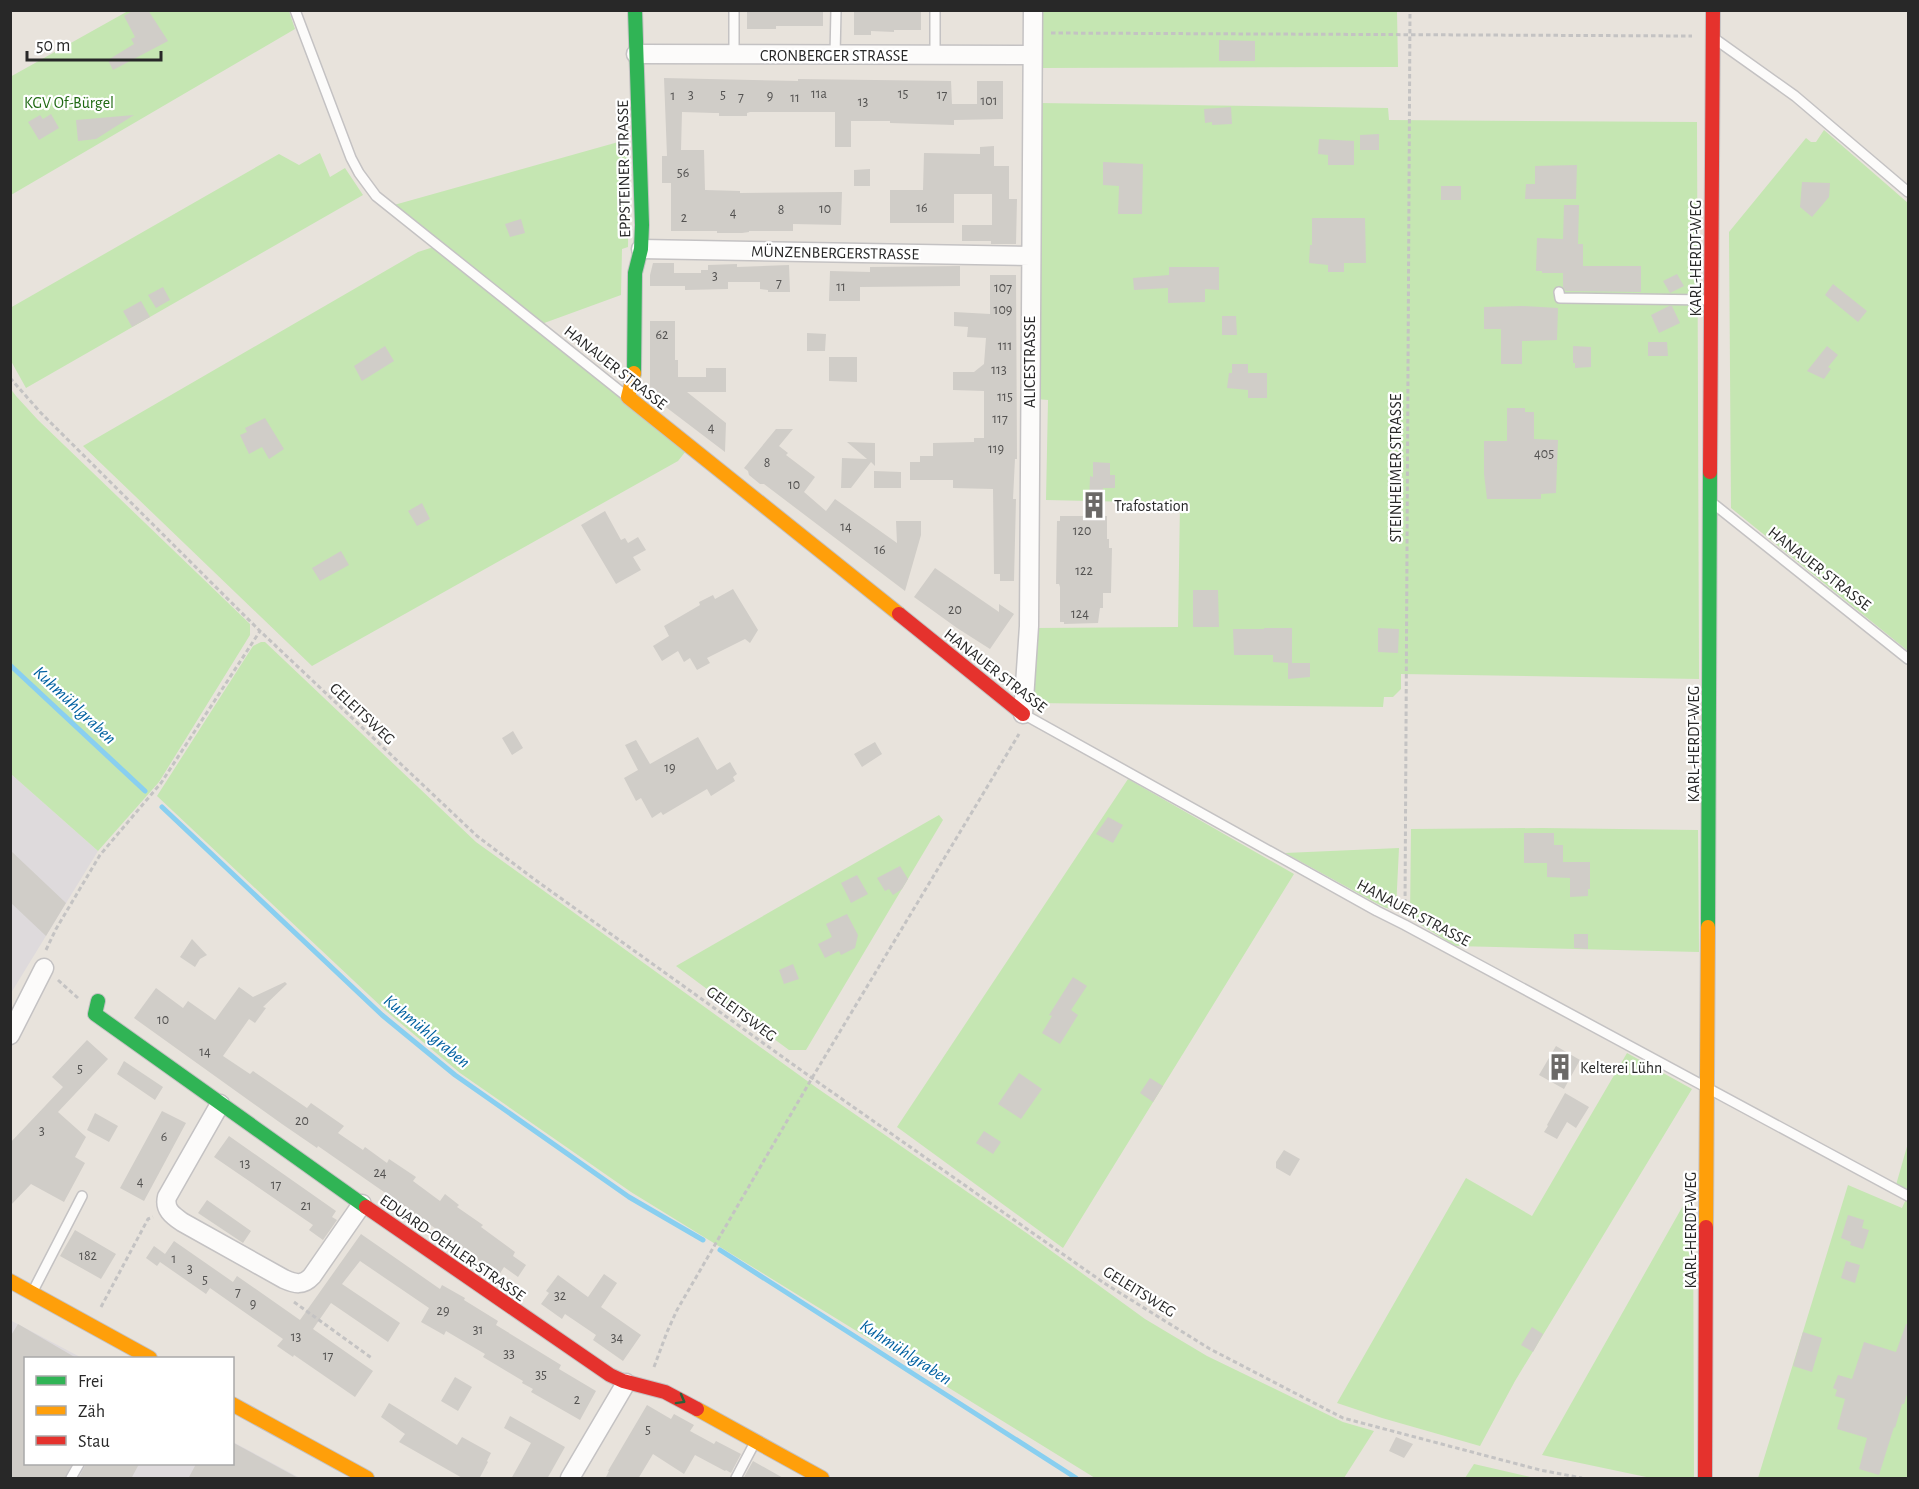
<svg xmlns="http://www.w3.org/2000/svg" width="1919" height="1489" font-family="'Alegreya Sans',sans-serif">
<rect width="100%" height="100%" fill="#e8e3dc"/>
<path fill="#dedadc" d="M11 774 98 851 11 993Z
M10 1320 82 1358H26V1464H232L233 1442 300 1478H11Z"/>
<path fill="#c5e6b2" d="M128 11H289L295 29 11 195 10 77Z
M1040 11H1397L1398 67 1039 68Z
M1039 103 1388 108 1389 120 1697 122 1699 679 1401 674V689L1393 697H1384L1383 707 1033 703 1036 628 1178 627 1180 503 1046 500 1048 400 1036 399Z
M1824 130 1908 203V651L1731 508 1729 232 1806 138 1811 142H1816Z
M629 139 628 247 622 249 621 295 536 326 686 451 678 461 312 666 83 446 418 252 443 244 394 205Z
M320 153 330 177 345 168 363 195 26 388 11 361 10 308 279 154 299 165Z
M10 388 16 396 38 420 250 624V635L159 782 98 851 11 774Z
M261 642H265L476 842 817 1088 1028 1234 1145 1319 1207 1356 1343 1422 1374 1431 1344 1478H1095L631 1192 460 1073 386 1011 157 796 253 646Z
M1128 779 1294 874 1063 1248 897 1127Z
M939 815 943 820 806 1050H789L676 966Z
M1542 828 1698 830 1699 952 1455 946 1410 918 1411 829Z
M1399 848 1396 909 1386 908 1376 903 1285 853Z
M1627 1053 1692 1089 1515 1381 1480 1446 1382 1418 1337 1403 1466 1178 1532 1216Z
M1908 1143V1191L1896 1185Z
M1848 1185 1902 1208 1906 1199 1908 1201V1478H1758Z
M1693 1188 1694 1478H1651L1542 1455Z
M1474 1464 1535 1478H1465Z"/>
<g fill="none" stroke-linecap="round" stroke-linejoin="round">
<path stroke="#89cff0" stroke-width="5" d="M10 665 145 791
M162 807 382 1015 455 1075 629 1197 703 1240
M720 1250 1076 1478"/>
</g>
<path fill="#d0cdc8" d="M134 10H148L168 41 113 70 108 60 134 44 131 39 135 37 124 16Z
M747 10H823V26H776V29H747Z
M854 10H921V30H894V32L871 31V35H854Z
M1219 40 1255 41V61H1219Z
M664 78 798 81V79L951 81 952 104H977V81H1003V119L954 120V125L890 123V121H851V147H835V112H750L747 113V116H719V113H714L682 112 681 150H704L705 190 740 191V193L842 192 841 225 793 224V231H749V232L742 233H717V231H671V183H662V156H667Z
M1231 107 1232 124 1212 125V122L1205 123 1204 109Z
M51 114 59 128 39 140 28 122 40 115 43 119Z
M134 115 96 139 78 141 76 120Z
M1379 134V150H1360V135Z
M1319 139 1354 141V165H1328V155L1318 154Z
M994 146V166H1009V199H1017L1016 244H991V241H962V225H992V194H954V223H890V190H923L924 153 980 154V147Z
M1103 162 1143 164 1142 214H1118L1119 186 1103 185Z
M1577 165 1576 199H1525L1526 184H1535V166Z
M870 169V186H854V170Z
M1802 182 1830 183 1829 197 1812 217 1800 207Z
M1441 186H1461V200H1441Z
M1564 205H1579L1578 244H1583V266H1641V292L1566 291 1563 287V273H1542V271H1536L1537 238 1563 239Z
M1312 218H1365L1366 263H1344V272H1328V265L1309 263 1310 245H1312Z
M521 219 525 233 510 237 505 224Z
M653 263H674V273H701V270H708V265L737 264V267L789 265 790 292H768V290L760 289V282H728V289L685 290V286H650V275Z
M960 266V286L860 287V301H829L830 271 870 272V267Z
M1169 267H1219V290L1205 289V302L1168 303V288L1134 290 1133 278 1169 275Z
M1677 274 1684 286 1670 293 1663 281Z
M990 275H1016L1017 459H1015L1013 499H1016L1014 581H1000V574H994L993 489 953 488V480H910V462H920V456H933V443L974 442V438H984V391L953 390V372H974L984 364 986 338 967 337 968 327 954 326V312L990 314Z
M1833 284 1867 311 1858 322 1825 295Z
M163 287 170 300 156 308 148 295Z
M141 301 150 317 132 327 123 311Z
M1522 306 1558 308 1557 340 1522 341V364H1501V329H1484V307Z
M1669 306H1672L1680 323 1659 333 1651 315Z
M1222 316H1236L1237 335H1222Z
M650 321H675V360H678V377H706V368H726V392H687L726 423 725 452 650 395Z
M807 333 826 334 825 351H807Z
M1648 342H1667L1668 356H1648Z
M385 346 394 361 362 381 354 366Z
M1573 346 1591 347V367L1575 368V363H1573Z
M1827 346 1838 355 1828 367 1831 369 1824 379 1807 371Z
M829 357H857V382L829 381Z
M1232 364H1248V373H1267V398H1248V390L1227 388 1229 373H1232Z
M1507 408H1525V412H1534V439L1558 440 1556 493 1541 494V499H1487L1484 474V441H1507Z
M265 418 284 449 269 459 262 447 249 454 240 435 247 432 245 428Z
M776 429H793L779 446 788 453 786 455 815 477 804 492 826 511 835 499 897 543 896 521H921V535L905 591 764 484H760L749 475 748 471 744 468Z
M847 442 875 443V466L871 462 851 488H841L842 458 867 459Z
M1093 462 1110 463V475H1115V488H1103V516H1107V539H1109V548H1112L1111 593H1103V608H1100L1098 623 1064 624V622H1060V587L1059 584H1056L1057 521H1060V516H1088L1087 503 1089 502 1090 476 1093 477Z
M874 471 901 472V488H874Z
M422 503 430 519 417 526 408 511Z
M605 511 621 540 625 538 628 543 638 537 646 550 633 557 641 570 616 584 581 525Z
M341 551 349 565 320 581 312 568Z
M935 568 999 612V604L1014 614 990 649 957 628 914 597Z
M733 589 758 630 750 643 745 639 707 658 710 663 697 670 690 658 684 662 678 651 662 661 653 646 669 636 664 626 700 605 699 602 713 595 715 599Z
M1193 590H1218L1219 627H1193Z
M1264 628H1292V663H1310V677L1288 679V663L1273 662V655H1234L1233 629H1264Z
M1378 628 1399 629 1398 653 1378 652Z
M513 731 523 748 512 755 502 738Z
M698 737 717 770 730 762 737 774 733 777 735 781 711 796 707 789 663 815 661 812 652 818 641 798 636 801 624 778 638 770 625 745 636 740 650 764Z
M875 742 882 754 862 767 854 754Z
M1108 817 1123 825 1113 843 1096 834Z
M1524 833H1554V845H1563V862H1590V889H1588V896L1570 897V878L1547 877V863H1524Z
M10 850 66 903 46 936 10 902Z
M900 866 908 879 902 889 893 895 889 889 885 891 877 878Z
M857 875 868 894 851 903 841 883Z
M847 914 858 935 855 948 841 955 839 951 825 958 818 944 832 937 826 924Z
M1574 934H1588V949L1574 948Z
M192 939 207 955 200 959 195 967 180 957Z
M793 964 799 979 784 984 779 970Z
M1073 977 1087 986 1071 1010 1078 1015 1060 1044 1042 1033 1052 1016 1049 1015Z
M285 982 287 984 263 1007 266 1008 255 1023 249 1019 223 1056 250 1074 253 1071 307 1108 311 1103 344 1126 338 1133 363 1150 365 1147 387 1163 389 1159 416 1177 413 1181 440 1201 445 1194 459 1205 457 1207 483 1225 481 1227 515 1252 513 1256 526 1265 518 1277 504 1267 499 1275 417 1215 318 1146 317 1148 282 1124 134 1018 156 988 183 1008 188 1001 215 1020 239 987 253 997Z
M87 1040 108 1059 58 1112 86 1137 75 1157 85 1163 64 1202 31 1184 10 1206V1143L63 1087 52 1077Z
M1556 1046 1580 1060 1564 1089 1539 1075Z
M124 1061 163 1087 155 1100 117 1074Z
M1019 1073 1042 1089 1021 1119 998 1104Z
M1150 1078 1163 1086 1153 1102 1140 1093Z
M1565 1093 1589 1107 1576 1128 1567 1122 1557 1139 1544 1132 1548 1126 1547 1125Z
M162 1111 186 1123 144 1201 120 1188Z
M95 1113 118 1126 109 1142 87 1130Z
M984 1131 1001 1142 993 1154 976 1143Z
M229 1136 336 1211 332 1217 337 1220 323 1240 309 1230 313 1225 214 1157Z
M1284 1150 1300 1159 1290 1176 1276 1168V1162Z
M207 1200 251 1231 243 1243 198 1213Z
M1848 1215 1864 1220 1862 1228 1869 1230 1863 1249 1850 1245 1851 1242 1841 1238Z
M75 1230 116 1254 101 1279 60 1256Z
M361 1234 440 1289 442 1285 465 1298 464 1300 498 1321 496 1325 561 1365 559 1369 596 1391 580 1420 531 1392 533 1389 522 1383 523 1381 483 1357 485 1354 446 1331 444 1335 421 1322 429 1308 360 1261 342 1284 400 1323 388 1342 331 1303 313 1329 373 1371 355 1397 294 1355 293 1357 277 1346 283 1339 210 1288 206 1294 160 1262 157 1266 146 1258 154 1246 165 1254 174 1241 233 1282 237 1276 300 1320Z
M1846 1261 1860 1265 1855 1283 1841 1278Z
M604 1274 617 1283 601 1307 641 1335 623 1361 593 1340 596 1335 565 1314 562 1319 541 1304 549 1293 546 1291 558 1275 588 1297Z
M18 1324 78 1359H26V1464H72L64 1479H10V1337Z
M1906 1324H1908V1391L1904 1404H1902L1895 1428 1894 1427 1879 1475 1859 1469 1867 1438 1837 1429 1845 1399 1835 1396 1837 1390 1833 1388 1838 1375 1852 1379 1864 1342 1896 1352Z
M1532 1327 1543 1334 1533 1352 1521 1345Z
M1803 1332 1822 1338 1812 1372 1793 1366Z
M455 1377 472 1387 458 1411 441 1401Z
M389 1403 457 1445 462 1437 491 1453 487 1461 488 1462 479 1479H464L399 1442 405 1434 381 1417Z
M647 1405 671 1419 674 1414 694 1425 690 1431 714 1444 716 1441 741 1454 731 1473 726 1470 725 1471 695 1455 684 1474 653 1454 638 1479H605L609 1471H608Z
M510 1416 565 1447 547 1479H511L531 1443 504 1428Z
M1396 1437 1413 1444 1404 1458 1389 1451Z
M232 1442 300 1479H188L196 1464H232Z
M753 1461 785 1479H743Z
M86 1464H139L131 1479H78Z"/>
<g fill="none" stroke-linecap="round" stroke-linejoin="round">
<defs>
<path id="lane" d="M295 10 351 158 359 173 376 196 625 395
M734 10V54
M1715 39 1795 96 1908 192
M835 55 836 10
M935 55V10
M1559 292 1560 298 1711 300
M1715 505 1908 659
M1025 715 1377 911 1405 925 1908 1196
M33 1291 82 1196
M71 1478 79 1464
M736 1478 754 1444"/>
<path id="street" d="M636 54 1032 55
M641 249 1030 256
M1023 714 1029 626 1033 10
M10 1035 44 968
M220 1104 167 1197C164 1209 172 1215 182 1222L284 1279C295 1284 303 1286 312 1276L362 1204
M570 1478 626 1383"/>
<path id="fast" d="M634 373 635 273 641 249 642 225 635 10
M1708 927 1710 472
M98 1001 95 1014 366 1207"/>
<path id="slow" d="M634 373 628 397 899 614
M1706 1227 1708 927
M10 1281 150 1358
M232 1404 367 1478
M697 1409 822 1478"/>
<path id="jam" d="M1710 472 1713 10
M899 614 1023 714
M366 1207 610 1375 623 1381 665 1392 697 1409
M1705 1478 1706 1227"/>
</defs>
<use href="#lane" stroke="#c4c2c3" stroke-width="12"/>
<use href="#street" stroke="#c4c2c3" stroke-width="21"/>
<use href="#fast" stroke="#c4c2c3" stroke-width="16"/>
<use href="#slow" stroke="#c4c2c3" stroke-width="16"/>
<use href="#jam" stroke="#c4c2c3" stroke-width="16"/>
<path stroke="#c4c3c3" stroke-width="3" stroke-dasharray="4.5 3" stroke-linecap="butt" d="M1051 33 1692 36
M10 378 41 413 260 631 477 836 534 879 812 1078 1104 1283 1210 1349 1343 1418 1540 1470 1582 1478
M1405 911 1410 10
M46 950 56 929 100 855 161 783 260 631
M58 980 78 998
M294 1302 373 1359
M101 1307 148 1219 153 1217
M654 1367 667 1332 677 1310 812 1078 1019 734"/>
<use href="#lane" stroke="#fcfbfa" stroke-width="9"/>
<use href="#street" stroke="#fcfbfa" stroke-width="18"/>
<use href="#fast" stroke="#30b455" stroke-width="14"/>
<use href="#slow" stroke="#ff9f0a" stroke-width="14"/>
<use href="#jam" stroke="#e5322d" stroke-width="14"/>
</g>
<defs><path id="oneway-chevron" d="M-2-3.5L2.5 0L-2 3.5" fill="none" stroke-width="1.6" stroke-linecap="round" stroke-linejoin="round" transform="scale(1.5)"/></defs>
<use stroke="#2b603a" href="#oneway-chevron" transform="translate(681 1400) rotate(29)"/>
<defs>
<symbol id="building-bare" viewBox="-9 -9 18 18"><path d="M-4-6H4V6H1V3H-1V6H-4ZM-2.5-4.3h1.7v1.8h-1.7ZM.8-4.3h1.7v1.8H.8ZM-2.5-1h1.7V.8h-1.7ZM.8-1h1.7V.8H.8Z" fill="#6b6967" stroke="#fff" stroke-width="2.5" paint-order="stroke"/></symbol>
</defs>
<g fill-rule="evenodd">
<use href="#building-bare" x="1075" y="486" width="38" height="38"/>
<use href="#building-bare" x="1541" y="1048" width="38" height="38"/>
</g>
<g text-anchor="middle" stroke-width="4.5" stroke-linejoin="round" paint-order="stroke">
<g font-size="14" fill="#535251">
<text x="819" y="98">11a</text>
<text x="903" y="98">15</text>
<text x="691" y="99">3</text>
<text x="723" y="99">5</text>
<text x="942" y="99">17</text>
<text x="673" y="100">1</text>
<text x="770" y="100">9</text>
<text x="741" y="101">7</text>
<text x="795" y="102">11</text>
<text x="989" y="105">101</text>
<text x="863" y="106">13</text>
<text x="683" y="177">56</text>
<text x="922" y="212">16</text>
<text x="825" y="213">10</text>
<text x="781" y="214">8</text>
<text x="733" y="217">4</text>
<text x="684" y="222">2</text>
<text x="715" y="280">3</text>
<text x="779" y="287">7</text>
<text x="841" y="291">11</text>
<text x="1003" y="292">107</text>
<text x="1003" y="314">109</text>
<text x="662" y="339">62</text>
<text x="1005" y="350">111</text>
<text x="999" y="374">113</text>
<text x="1005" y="401">115</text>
<text x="1000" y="423">117</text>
<text x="711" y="432">4</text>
<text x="996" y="453">119</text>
<text x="1544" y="458">405</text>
<text x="767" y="467">8</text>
<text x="794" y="489">10</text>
<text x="846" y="531">14</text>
<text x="1082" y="535">120</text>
<text x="880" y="554">16</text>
<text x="1084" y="575">122</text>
<text x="955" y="614">20</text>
<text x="1080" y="618">124</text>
<text x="670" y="772">19</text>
<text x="163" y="1024">10</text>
<text x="205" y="1056">14</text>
<text x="80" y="1073">5</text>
<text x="302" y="1125">20</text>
<text x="42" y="1135">3</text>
<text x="164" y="1141">6</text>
<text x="245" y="1168">13</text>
<text x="380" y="1177">24</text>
<text x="140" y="1186">4</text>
<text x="276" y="1189">17</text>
<text x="306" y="1210">21</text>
<text x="88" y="1260">182</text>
<text x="174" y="1263">1</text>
<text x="190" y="1273">3</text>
<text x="205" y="1284">5</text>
<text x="238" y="1296">7</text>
<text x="560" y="1300">32</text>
<text x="253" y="1308">9</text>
<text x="443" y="1315">29</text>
<text x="478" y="1334">31</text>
<text x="296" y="1341">13</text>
<text x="617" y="1342">34</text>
<text x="509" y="1358">33</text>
<text x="328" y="1360">17</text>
<text x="541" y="1379">35</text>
<text x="577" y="1404">2</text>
<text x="648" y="1434">5</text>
</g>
<g font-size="16" fill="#282828" stroke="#fff">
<text x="834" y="61">CRONBERGER STRASSE</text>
<text transform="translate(623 169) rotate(-91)" y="6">EPPSTEINER STRASSE</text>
<text transform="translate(835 252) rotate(1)" y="6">MÜNZENBERGERSTRASSE</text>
<text transform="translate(1695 258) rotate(-90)" y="6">KARL-HERDT-WEG</text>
<text transform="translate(1029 362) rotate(-90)" y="6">ALICESTRASSE</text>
<text transform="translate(616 367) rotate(38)" y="6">HANAUER STRASSE</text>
<text transform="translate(1395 468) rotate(-90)" y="6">STEINHEIMER STRASSE</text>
<text transform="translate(1820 568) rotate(38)" y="6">HANAUER STRASSE</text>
<text transform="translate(996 670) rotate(38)" y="6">HANAUER STRASSE</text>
<text transform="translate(363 713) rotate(43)" y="6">GELEITSWEG</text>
<text transform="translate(1693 744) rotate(-90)" y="6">KARL-HERDT-WEG</text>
<text transform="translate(1414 912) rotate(28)" y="6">HANAUER STRASSE</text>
<text transform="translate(742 1013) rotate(36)" y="6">GELEITSWEG</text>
<text transform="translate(1690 1230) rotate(-90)" y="6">KARL-HERDT-WEG</text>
<text transform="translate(453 1247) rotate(35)" y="6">EDUARD-OEHLER-STRASSE</text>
<text transform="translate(1140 1291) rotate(32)" y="6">GELEITSWEG</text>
</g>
<g font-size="16" fill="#206913" stroke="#fff">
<text x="69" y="108">KGV Of-Bürgel</text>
</g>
<g font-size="16" fill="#282828" stroke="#fff" text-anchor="start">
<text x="1114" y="511">Trafostation</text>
<text x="1580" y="1073">Kelterei Lühn</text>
</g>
<g font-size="18" font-style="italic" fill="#0261a1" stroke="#fff">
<text transform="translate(75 705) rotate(43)" y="6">Kuhmühlgraben</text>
<text transform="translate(427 1031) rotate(39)" y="6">Kuhmühlgraben</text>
<text transform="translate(906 1352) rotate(33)" y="6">Kuhmühlgraben</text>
</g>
</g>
<rect width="1919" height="1489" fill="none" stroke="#282828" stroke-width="24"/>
<rect x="24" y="1357" width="210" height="108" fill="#ffffff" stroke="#a9a9a9" stroke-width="1.5"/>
<rect x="36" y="1376" width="30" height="9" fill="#30b455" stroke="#a9a9a9" stroke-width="1.5"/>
<text x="78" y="1387" font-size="18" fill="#282828">Frei</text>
<rect x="36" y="1406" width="30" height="9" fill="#ff9f0a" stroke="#a9a9a9" stroke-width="1.5"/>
<text x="78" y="1417" font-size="18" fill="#282828">Zäh</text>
<rect x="36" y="1436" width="30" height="9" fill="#e5322d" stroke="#a9a9a9" stroke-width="1.5"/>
<text x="78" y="1447" font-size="18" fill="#282828">Stau</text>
<path d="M27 51v9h134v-9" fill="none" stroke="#282828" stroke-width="3"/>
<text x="36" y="51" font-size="18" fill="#282828" stroke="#ffffff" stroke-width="4.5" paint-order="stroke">50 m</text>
</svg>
